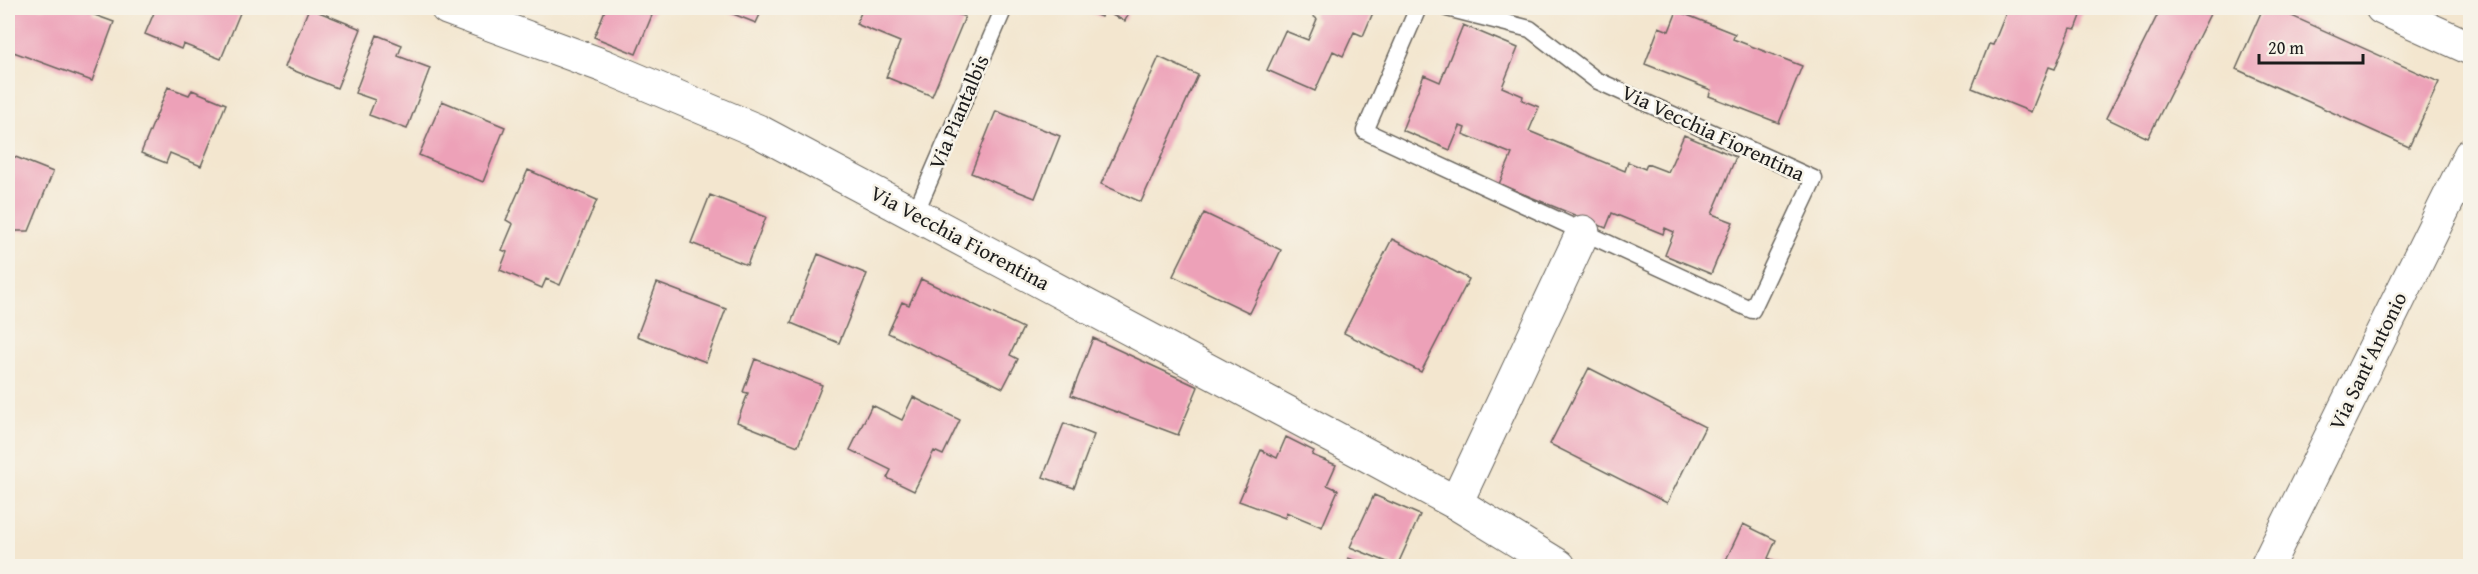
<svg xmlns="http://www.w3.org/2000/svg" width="2478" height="574" font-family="'Gentium Book Plus',serif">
<rect width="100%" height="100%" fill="#f7f3e8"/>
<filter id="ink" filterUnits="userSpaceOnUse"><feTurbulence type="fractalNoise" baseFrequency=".0167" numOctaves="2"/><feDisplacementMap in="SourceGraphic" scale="12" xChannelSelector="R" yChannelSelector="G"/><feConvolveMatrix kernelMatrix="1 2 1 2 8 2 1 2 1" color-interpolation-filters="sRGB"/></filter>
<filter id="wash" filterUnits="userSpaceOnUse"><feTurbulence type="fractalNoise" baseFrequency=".008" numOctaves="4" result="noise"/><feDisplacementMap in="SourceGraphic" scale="24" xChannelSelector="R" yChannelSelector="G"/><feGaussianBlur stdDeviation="1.35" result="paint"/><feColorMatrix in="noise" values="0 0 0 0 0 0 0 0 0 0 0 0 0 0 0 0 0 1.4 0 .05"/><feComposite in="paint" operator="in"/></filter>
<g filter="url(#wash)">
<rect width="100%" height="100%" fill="#f3e6cf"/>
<g id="blocks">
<path fill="#eda1b8" d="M9 8H95L92 14 114 22 92 81 8 50Z
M156 8H242L221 59 183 44 181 49 145 34Z
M309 8 361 29 337 88 285 67Z
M606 8H655L636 54 594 37Z
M718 8H763L756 23Z
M863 8H957L955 13 965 17 932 96 886 77 900 42 856 24Z
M1080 8H1131L1125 21 1103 11 1101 17Z
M1316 8H1375L1363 36 1354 32 1343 56 1333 51 1315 91 1267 70 1285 31 1308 40 1317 19 1313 16Z
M2008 8H2084L2076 29 2071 28 2055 69 2049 67 2031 112 1972 88 1989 44 1993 45Z
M2161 8H2213L2148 138 2106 118Z
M2263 8H2274L2439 82 2409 147 2236 69Z
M1677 11 1735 34 1733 39 1802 66 1779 123 1709 96 1711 90 1645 64 1659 27 1669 31Z
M1463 25 1518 48 1502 87 1523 96 1522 100 1539 107 1529 131 1625 171 1628 162 1645 169 1647 164 1668 172 1684 135 1736 157 1712 214 1733 222 1711 274 1665 255 1674 232 1665 228 1663 234 1612 213 1606 228 1499 184 1512 154 1463 134 1465 128 1460 126 1450 150 1402 130 1424 75 1440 82Z
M377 35 402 45 398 56 430 68 407 129 369 115 375 100 355 93Z
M1159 57 1198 75 1141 202 1101 184Z
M168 87 189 95 192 90 226 104 201 166 170 153 166 163 141 153Z
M442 101 505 127 483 182 419 155Z
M996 111 1060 136 1035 198 971 173Z
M8 154 53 172 29 231H16L8 250Z
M528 170 597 200 560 285 546 279 542 288 500 270 507 252 502 250 513 224 506 220Z
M710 195 766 217 747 265 691 243Z
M1204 213 1281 250 1250 313 1173 276Z
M1392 239 1469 279 1421 372 1344 333Z
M818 254 867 274 839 343 791 323Z
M921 279 1023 328 1010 355 1018 359 1003 388 888 333 902 302 909 305Z
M657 283 726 309 706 362 637 336Z
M1093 338 1198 387 1178 435 1071 395Z
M755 359 822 385 798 446 737 422 748 393 743 392Z
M1589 368 1705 427 1667 503 1550 444Z
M913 397 960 420 943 455 934 451 914 491 887 478 891 470 850 450 872 405 902 420Z
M1064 423 1094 435 1074 488 1043 477Z
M1286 437 1314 451 1312 455 1336 465 1327 485 1338 490 1322 527 1286 512 1285 518 1239 501 1261 450 1277 458Z
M1374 495 1420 515 1397 566 1350 547Z
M1743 524 1776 540 1768 558 1786 566H1723Z
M1348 558 1370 566H1345Z"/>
</g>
</g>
<g filter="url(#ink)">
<use href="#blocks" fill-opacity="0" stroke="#67635b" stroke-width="1.5"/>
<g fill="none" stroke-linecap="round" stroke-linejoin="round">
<defs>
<path id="lane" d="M1418 8 1365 131 1752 310 1814 179 1596 80 1530 29 1447 8
M914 216 1004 8"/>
<path id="street" d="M447 8 604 66 758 131 1369 456 1456 503 1559 566
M2382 8 2470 48
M1456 503 1583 232
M2267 566 2470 155"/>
</defs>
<use href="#lane" stroke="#67635b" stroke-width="19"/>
<use href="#street" stroke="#67635b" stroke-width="35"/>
<use href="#lane" stroke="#fff" stroke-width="16"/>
<use href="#street" stroke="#fff" stroke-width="33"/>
</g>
</g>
<g text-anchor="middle" stroke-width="5" stroke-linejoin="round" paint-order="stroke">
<g font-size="21" fill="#1c1c1c" stroke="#f7f3e8">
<text transform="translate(959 112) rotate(-67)" y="7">Via Piantalbis</text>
<text transform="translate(1713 133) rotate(25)" y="7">Via Vecchia Fiorentina</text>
<text transform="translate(960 238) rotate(28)" y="7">Via Vecchia Fiorentina</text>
<text transform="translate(2368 361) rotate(-64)" y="7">Via Sant'Antonio</text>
</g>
</g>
<rect width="2478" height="574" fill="none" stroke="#f7f3e8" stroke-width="30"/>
<path d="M2259 54v9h104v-9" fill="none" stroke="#1c1c1c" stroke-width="3"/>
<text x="2268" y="54" font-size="18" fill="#1c1c1c" stroke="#f7f3e8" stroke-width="4.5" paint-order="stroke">20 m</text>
</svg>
